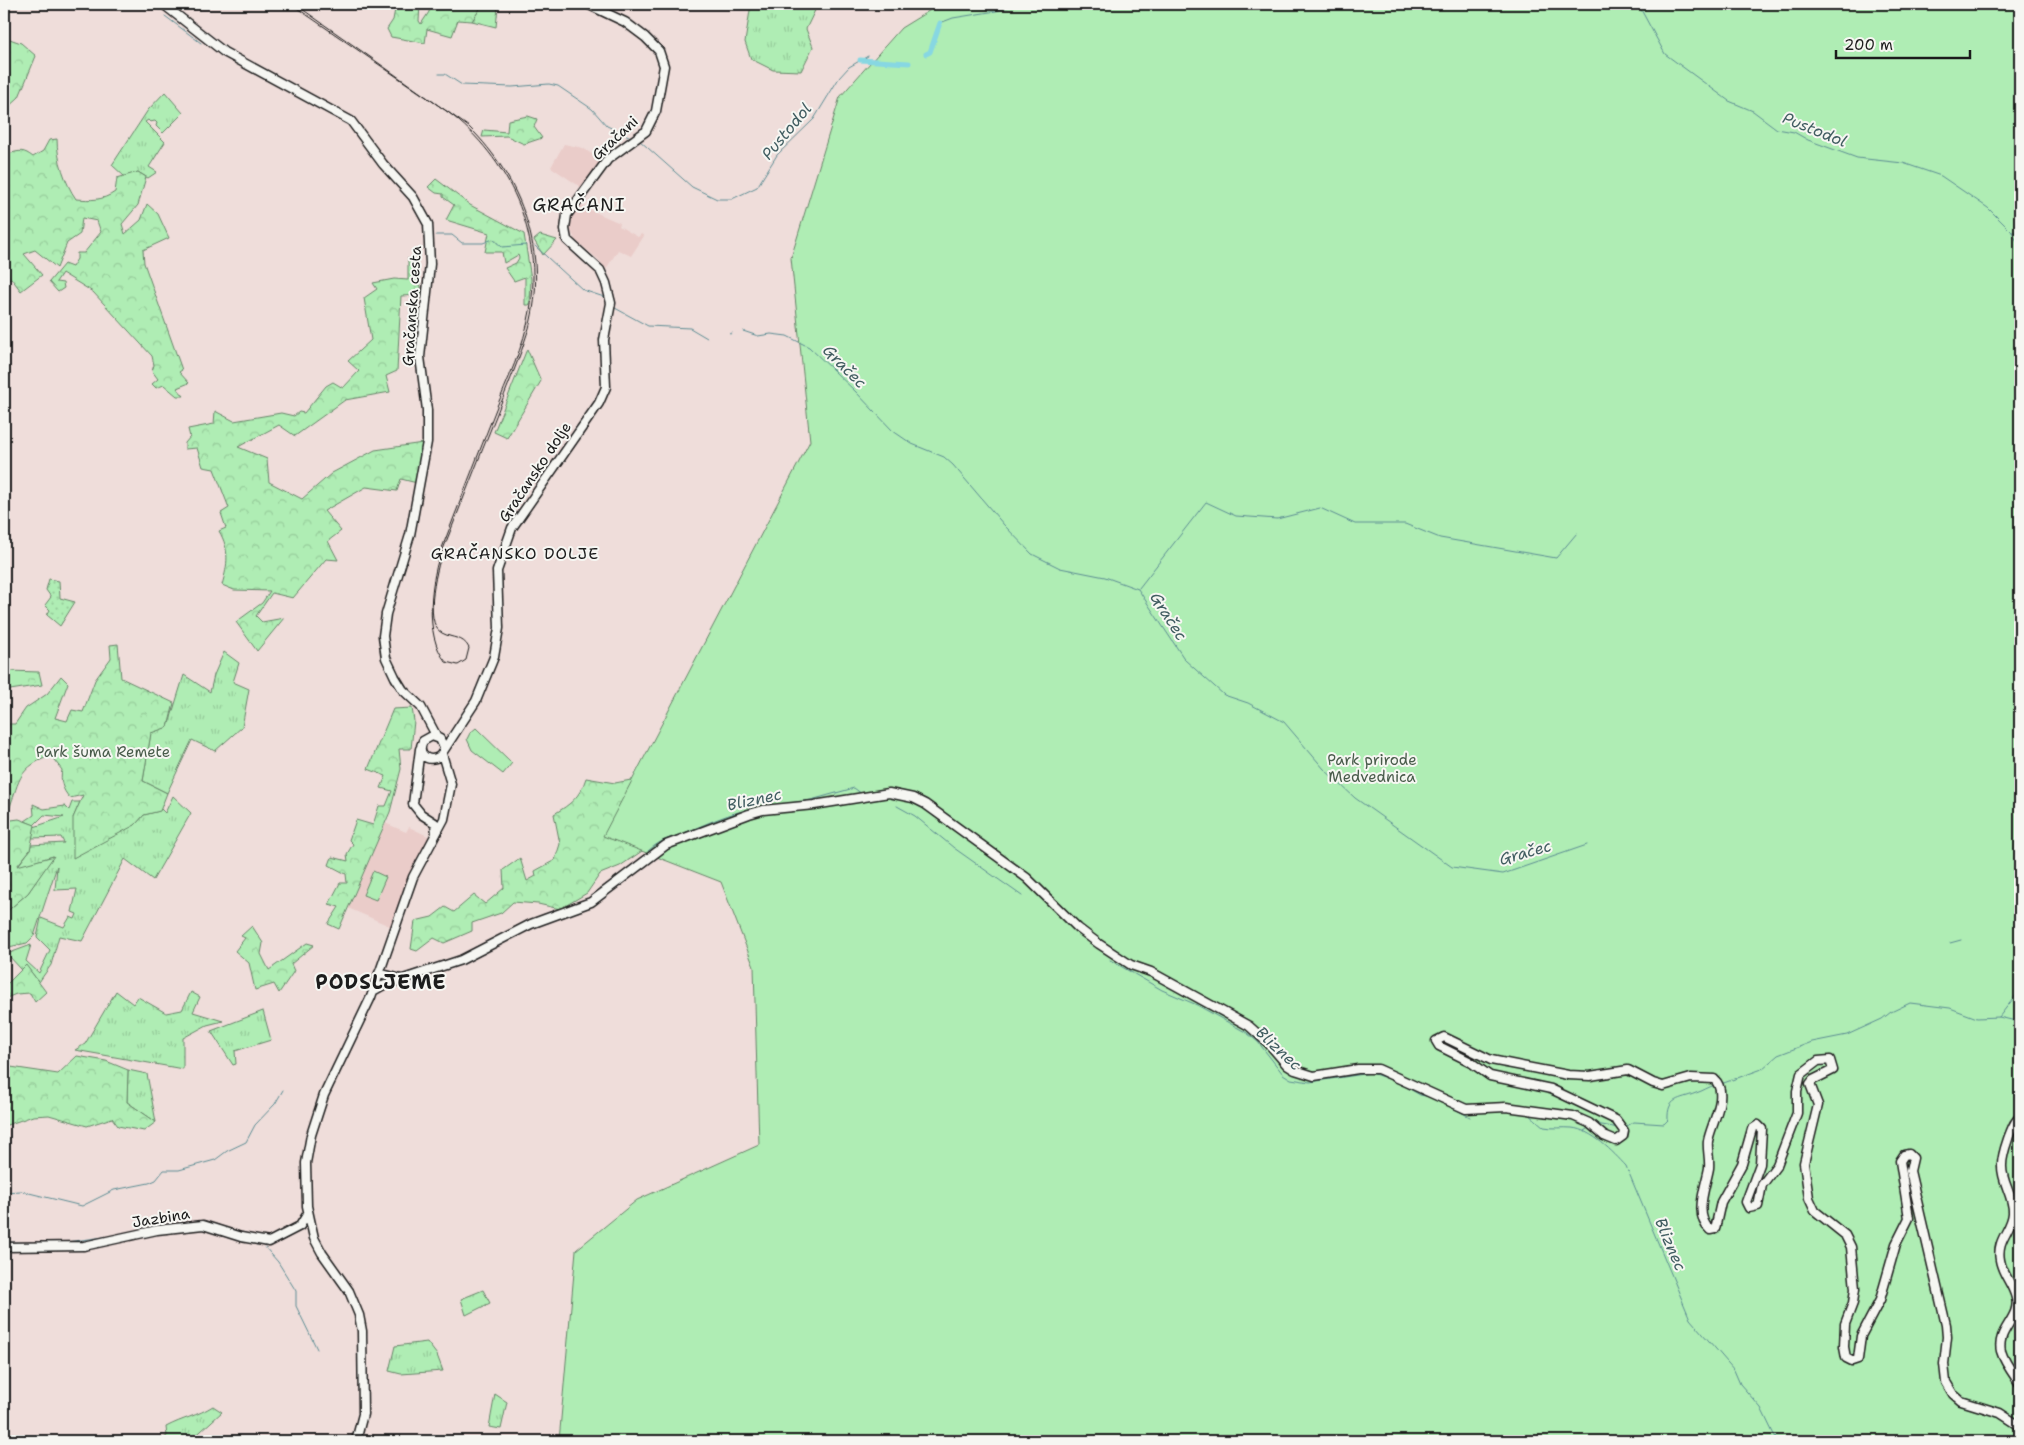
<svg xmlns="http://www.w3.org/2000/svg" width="2024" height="1445" font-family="'Shantell Sans',sans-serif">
<defs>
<pattern id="grass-tufts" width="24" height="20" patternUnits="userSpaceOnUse" patternTransform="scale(1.25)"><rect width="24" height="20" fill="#afedb4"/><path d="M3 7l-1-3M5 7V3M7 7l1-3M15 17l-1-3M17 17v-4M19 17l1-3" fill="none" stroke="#96cb9a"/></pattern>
<pattern id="forest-crowns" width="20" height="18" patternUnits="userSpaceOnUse" patternTransform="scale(1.25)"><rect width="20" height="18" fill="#afedb4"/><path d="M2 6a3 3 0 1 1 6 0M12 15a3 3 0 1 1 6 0" fill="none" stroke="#96cb9a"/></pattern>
<pattern id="garden-dots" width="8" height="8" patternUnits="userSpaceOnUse" patternTransform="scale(1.25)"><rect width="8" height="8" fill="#afedb4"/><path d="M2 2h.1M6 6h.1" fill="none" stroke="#96cb9a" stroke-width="1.8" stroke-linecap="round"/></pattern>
</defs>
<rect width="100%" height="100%" fill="#efddda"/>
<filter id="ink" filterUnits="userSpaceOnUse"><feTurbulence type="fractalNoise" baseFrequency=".02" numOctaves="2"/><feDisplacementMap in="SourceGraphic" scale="10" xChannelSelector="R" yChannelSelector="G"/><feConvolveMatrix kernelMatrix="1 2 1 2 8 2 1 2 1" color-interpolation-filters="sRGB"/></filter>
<g filter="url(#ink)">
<path fill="#eaccc9" d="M564 144 583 148 602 161 582 188 551 167Z
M579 205 620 223 619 226 638 237 641 234 644 236 631 256 618 250 606 269 598 259 575 240 570 228 573 213Z
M385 823 406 832 409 827 432 838 392 927 348 908Z"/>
<path fill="url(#grass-tufts)" stroke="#668468" d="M483 4 498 7 496 27 472 21Z
M751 4H818L806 29 813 47 801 71 773 70 751 59 745 42Z
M165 92 183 113 163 133 156 126 157 123 155 121 150 122 148 120 145 122 165 142 149 167 157 172 148 178 138 172 125 177 112 165 148 110Z
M224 652 239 663 233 682 249 689 242 727 215 751 192 740 167 793 143 781 151 732 168 727 184 675 210 692 214 675Z
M173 796 191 813 153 880 125 859 82 941 59 936 51 965 39 982 26 966 22 970 7 954 31 945 26 961 39 973 50 950 37 937 41 918 64 927 70 917 75 919 77 914 72 912 77 889 55 890 57 866 34 936 27 943 4 948V914L28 893 53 856 17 867 30 850 31 845 64 843 61 837 32 838 34 827 64 817 44 815 34 825 25 821 34 815 33 804 44 809 65 806 69 810 72 802H80L73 818 135 825 144 815 159 811 161 809 165 813Z
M116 991 133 1004 138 997 166 1013 182 1010 191 992 200 997 193 1012 223 1021 207 1025 183 1038V1069L75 1050 85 1044Z
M263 1011 271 1040 235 1051 236 1064 233 1065 211 1031Z
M128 1070 147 1074 156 1122 127 1102Z
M483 1290 490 1303 466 1315 461 1299Z
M427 1342 437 1355 443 1371 401 1374 389 1371 395 1346Z
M495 1394 507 1402 501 1429 489 1427Z
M213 1406 222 1412 190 1441H158L167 1436 166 1427C183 1418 197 1416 213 1406Z"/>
<path fill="url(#forest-crowns)" stroke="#668468" d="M396 4H420L419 21 421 24 429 12 430 4H483L472 21 458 20 452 36 427 29 425 43 391 37 387 29 393 20Z
M4 37 21 43 36 56 19 97 4 111Z
M528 116 537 119 534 127 542 138 524 144 507 136 482 137 484 130 507 132 508 120Z
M4 120 9 154C20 150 24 150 33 157L43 151 49 140 57 139C57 159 65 183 76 199 91 200 102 201 115 192L117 178 138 172 146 177 138 205 122 224 125 234 141 220 147 204 158 214 169 238 143 250 144 263 182 370 179 372 189 383 177 388 184 396H177L164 385 156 388 152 384 158 379 152 371 154 365 152 356 93 292 62 273 56 282 63 283 64 288 58 292 49 282 64 264 72 267 77 259V253H84L101 232 97 221 82 218 80 234 67 243 57 268 35 250 24 254 42 275 21 291 11 278 4 280V244L10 238 4 233Z
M436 179 470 205 524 234 531 279 530 305H525V277L514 281 505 268 516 263 519 258 518 255 504 263 502 252H485L489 233 446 220 454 205 443 197V194L436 193 428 187Z
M540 235 557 240 543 255 534 240Z
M408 258 419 274 422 295 401 296 397 371 386 376 390 392 345 400 295 436 279 425 238 447 267 459 269 482 302 499 332 473 375 450 423 443 417 483 401 479 397 491 366 487 324 511 341 531 328 541 338 560 326 559 293 598 272 593 256 616 262 622 284 618 257 651 236 622 262 603 270 591 234 590 222 585C228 564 230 550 219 531L226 528 221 513 229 508 214 469 203 467 197 448 185 449V443L190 437 188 429 214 424 215 411 234 421 281 413 294 416 299 412 304 413 326 386 333 382 343 388 359 371 348 361 371 340 364 298 377 289 373 283 394 279 408 280Z
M527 349 541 381 507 438 494 432Z
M118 644 121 678 174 703 168 727 151 733 143 781 167 793 160 811 144 815 135 825 73 858V818L83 795 70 798C62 790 60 780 62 770L51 756C12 768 20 790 4 820V724H15L26 708 47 694 61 676 68 683 55 718 67 721 72 710 83 712 95 680 111 658 110 645Z
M4 651H7L9 671 39 672 42 685 10 690 4 708Z
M412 708 414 721 411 749H399L401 769 390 812 339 929 328 924 339 907 329 904 340 883H347L346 874 329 865 332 857 348 861 347 854 353 844 349 840 356 820 373 825 379 806H386L392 791 381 788 386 776 368 769 393 709Z
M647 777 645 849 620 866 600 874 587 893 560 909 538 904 513 902 501 913 472 923V931L444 943 434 938 417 951 411 949 415 921 432 917 445 907 454 912 474 895 485 904 504 888 503 870 520 858 527 881 536 876 535 871 555 860 560 844 554 814C571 804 580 797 586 778L615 783Z
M19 819 35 825 30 850 17 866 54 856 28 893 4 914V821Z
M252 926 263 943 261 954 269 970 307 943 314 945 291 964 294 971 279 993 274 984 255 990 249 963 235 951 245 938 241 936Z
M26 965 46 992 35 1002 30 993 16 994 4 999V987Z
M77 1056 106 1061 128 1070 127 1102 156 1122 144 1131 118 1126 112 1118 87 1126 49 1115 33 1116 4 1126V1066L58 1074Z"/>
<path fill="#afedb4" stroke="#668468" d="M940 4H2020V1441H559L576 1250 637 1200 759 1145 754 967 721 882 603 836 810 441 791 258 840 97 901 28Z
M476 728 512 763 503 774 472 750 467 739 470 733Z
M373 871 386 877 376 900 363 895Z"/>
<path fill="url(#garden-dots)" stroke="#668468" d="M49 579 59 581 60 598 75 602 60 626 47 615 50 610 45 605 51 597 46 590Z"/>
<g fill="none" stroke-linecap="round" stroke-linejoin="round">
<path stroke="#5c8c93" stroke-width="1" d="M154 4 159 10
M1638 4 1665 54 1729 101 1753 111 1777 129 1794 132 1808 140 1857 158 1903 163 1941 176 1988 208 2012 232 2020 247
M165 16 201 43
M940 23 953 18 996 11 1017 4
M439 74H445L462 85 512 87 549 84 558 86 592 109 607 126 631 137
M639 140 692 187 717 199H732L757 187 777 155 814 119 839 78 849 67 868 56
M2012 232H2020
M436 235H452L462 243H483L493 239 502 247 526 245
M535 246 583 290 607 298
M615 308 648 326 690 328 707 338
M743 331 758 336 771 334 787 336 809 347 856 392 893 431 912 444 944 457 953 465 1004 525 1032 554 1060 568 1105 577 1138 589 1185 660 1224 695 1248 703 1284 722 1324 769 1355 798 1452 867 1503 874 1587 845
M730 334 732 333
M1139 588 1206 502 1236 516 1277 519 1320 508 1355 524H1405L1440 538 1556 558 1577 533
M783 804 811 800 854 788 862 794
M897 806 915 816 954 848 1022 896
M648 851C664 837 671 839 689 831 711 822 729 813 752 809
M1950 943 1961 940
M1110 960 1162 990 1197 1005 1247 1033 1258 1042 1283 1074 1291 1079 1310 1082 1371 1073 1398 1082 1420 1095 1431 1097 1470 1117
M1999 1017 2020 990
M1721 1084 1762 1069 1778 1055 1812 1042 1847 1035 1882 1019 1891 1012 1910 1003 1950 1008 1977 1018 1999 1017 2020 1022
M1506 1112 1511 1111
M1529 1114 1544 1127C1553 1129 1562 1127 1572 1128 1592 1130 1613 1152 1626 1166L1690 1319 1734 1370 1740 1384 1761 1408 1777 1441
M1596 1124 1619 1128
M1625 1127 1634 1122 1664 1124 1668 1120C1667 1097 1679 1100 1696 1093 1703 1091 1708 1087 1715 1085
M1584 1131 1590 1127
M4 1192 21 1191 82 1206 114 1190 149 1183 156 1180 164 1170H179L215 1160 227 1151 246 1142 255 1125 275 1104 283 1090
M207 1222 232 1230
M162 1226 193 1222
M143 1229 151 1228
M4 1242 40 1243
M248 1242 257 1245
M59 1243 112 1236
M264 1246 278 1262 296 1291V1306L317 1349"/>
<path stroke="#87d7e2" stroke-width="5" d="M926 54 930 52 940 23
M860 60 909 63"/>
<defs>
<path id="secondary" d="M163 4 224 52 351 121 383 164 413 197 428 224 430 264 420 357 427 410V442L410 535 386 614 383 636 386 658 395 677 403 690 421 707 437 737
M444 748 440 739 432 736 423 741C416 754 428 764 440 756L476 701 494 657 499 628 497 571 512 528 599 403 606 387 604 340 611 303 606 283 600 270 567 240 565 229 567 215 608 159 646 131 656 111 664 66 659 51 645 37 625 22 587 4
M420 749 413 804 421 814 435 823 436 834
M379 973 401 979
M373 991 382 986 461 960 531 924 591 902 666 845 749 814 763 810 814 805 889 793 913 798 925 804 1027 878 1078 928 1099 944 1131 965 1151 972 1249 1026 1269 1044 1287 1065 1295 1070 1314 1076 1358 1069H1378L1466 1109 1506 1107 1573 1116 1589 1123 1604 1136 1616 1141 1623 1136 1624 1131 1616 1120 1551 1089 1490 1076 1469 1061 1439 1046 1436 1041 1444 1037 1491 1060 1568 1075 1590 1076 1628 1070 1653 1083 1663 1086 1691 1078 1714 1079C1730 1093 1711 1124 1708 1141 1707 1150 1710 1159 1709 1168 1706 1186 1693 1215 1710 1230L1715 1229 1721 1202 1742 1164 1752 1129 1758 1125 1762 1129 1760 1164 1746 1202 1749 1208 1758 1206 1762 1185 1777 1165 1797 1113V1091L1801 1074 1818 1061 1830 1060 1833 1070 1813 1080 1810 1084 1818 1105 1804 1163 1809 1198 1815 1211 1845 1235 1851 1247 1855 1289 1853 1303 1845 1324 1844 1347 1846 1358 1852 1361 1858 1359 1861 1336 1880 1300 1896 1244 1909 1218 1900 1161 1904 1155 1909 1154 1913 1158 1910 1171 1946 1325 1947 1337 1944 1364 1946 1382 1953 1394 1961 1401 2000 1413 2020 1426
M2020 1117C2014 1121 2012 1129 2009 1136 2006 1145 2002 1155 2002 1165 2001 1182 2014 1196 2013 1213 2012 1230 1996 1239 2000 1260 2002 1274 2013 1284 2016 1298 2021 1318 1996 1330 2001 1351 2004 1362 2014 1375 2020 1384
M4 1247 84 1246 157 1230 203 1225 241 1237 269 1242 300 1226 308 1213
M356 1441 363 1414 362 1331 359 1315 349 1291 322 1253 314 1238 307 1206 306 1163 311 1135 324 1095 371 997 413 877 444 819 451 784 442 754"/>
</defs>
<use href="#secondary" stroke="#1c1c1c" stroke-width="11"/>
<use href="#secondary" stroke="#f6f6f2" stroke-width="8"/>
<path stroke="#1c1c1c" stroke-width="1" d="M291 4 448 112C509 159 544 233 530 311 524 347 507 380 494 414 477 459 459 503 442 548 431 578 423 635 446 662L458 665 466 660 469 648C463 636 453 639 442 633 422 623 438 563 444 547 462 503 478 460 496 416 507 387 520 358 529 328 549 254 522 179 469 127L295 4"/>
</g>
</g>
<g text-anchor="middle" stroke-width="4" stroke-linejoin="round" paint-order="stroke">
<g font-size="15" fill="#1c1c1c" stroke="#f6f6f2">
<text transform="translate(615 138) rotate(-43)" y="5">Gračani</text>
<text transform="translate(412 306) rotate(-86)" y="5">Gračanska cesta</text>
<text transform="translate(535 472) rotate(-56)" y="5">Gračansko dolje</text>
<text transform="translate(161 1218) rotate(-9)" y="5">Jazbina</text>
</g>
<g font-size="15" fill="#485b4a" stroke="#f6f6f2">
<text x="103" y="757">Park šuma Remete</text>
<text x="1372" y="765">Park prirode<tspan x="1372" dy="17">Medvednica</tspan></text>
</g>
<g font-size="16" font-style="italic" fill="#415d61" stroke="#f6f6f2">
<text transform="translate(1815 129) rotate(22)" y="6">Pustodol</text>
<text transform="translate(786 131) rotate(-50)" y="6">Pustodol</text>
<text transform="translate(845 366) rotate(45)" y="6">Gračec</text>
<text transform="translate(1169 616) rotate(57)" y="6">Gračec</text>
<text transform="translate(754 799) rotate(-12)" y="6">Bliznec</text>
<text transform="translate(1525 852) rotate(-16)" y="6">Gračec</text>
<text transform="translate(1279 1048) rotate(43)" y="6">Bliznec</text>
<text transform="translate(1671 1244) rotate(67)" y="6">Bliznec</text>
</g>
<g font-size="16" letter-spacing="1" fill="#1c1c1c" stroke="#f6f6f2">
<text x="515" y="559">GRAČANSKO DOLJE</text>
</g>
<g font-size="18" letter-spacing="1" fill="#1c1c1c" stroke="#f6f6f2">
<text x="579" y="211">GRAČANI</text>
</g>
<g font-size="20" font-weight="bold" letter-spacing="1" fill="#1c1c1c" stroke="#f6f6f2">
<text x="381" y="989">PODSLJEME</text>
</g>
</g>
<rect width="2024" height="1445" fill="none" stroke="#f6f6f2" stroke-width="20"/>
<rect x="10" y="10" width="2004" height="1425" fill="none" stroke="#1c1c1c" stroke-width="2" filter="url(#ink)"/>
<path d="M1836 50v8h134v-8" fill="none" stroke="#1c1c1c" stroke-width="2.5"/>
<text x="1844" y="50" font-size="15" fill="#1c1c1c" stroke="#f6f6f2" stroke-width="4" paint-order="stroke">200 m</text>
</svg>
